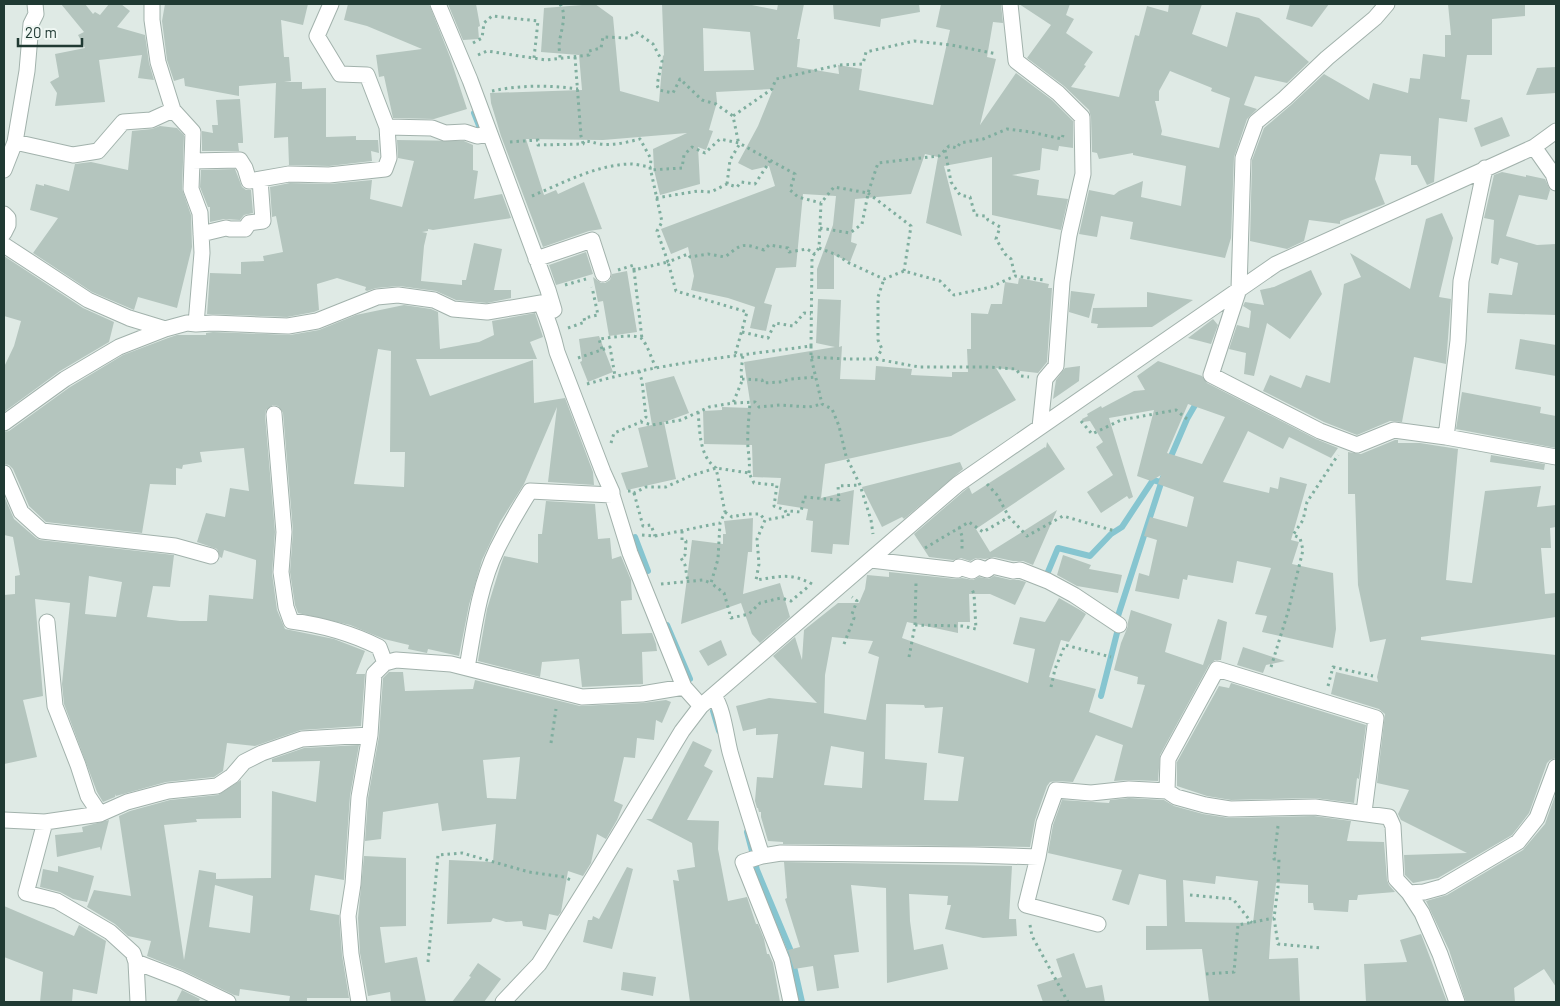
<svg xmlns="http://www.w3.org/2000/svg" width="1560" height="1006" font-family="Barlow,sans-serif">
<rect width="100%" height="100%" fill="#dfeae5"/>
<g fill="none" stroke-linecap="round" stroke-linejoin="round">
<path stroke="#86c5d0" stroke-width="6" d="M474 113 483 136
M1169 461 1187 419 1198 400
M635 537 648 571
M1045 579 1058 548 1090 556 1111 534 1122 527 1153 480 1160 482
M667 625 690 679
M1101 696 1119 625 1117 619 1163 477
M713 711 719 731
M747 832 757 870 790 949 802 1002"/>
</g>
<path fill="#b4c5be" fill-rule="evenodd" d="M61 4H85L93 14 95 12 100 15 109 4H121L130 11 117 27 145 35 149 63 154 80 138 78 142 55 99 60 105 102 55 106 57 93 50 82 59 77 55 54 85 48 78 35 84 32Z
M165 4H308L303 25 281 20 284 57H289L291 81 284 82H302V89L326 88V137L356 136V140H378L379 153 371 151 372 161 329 166 289 165 288 137 274 138 276 83 239 86V96L185 86 184 78 174 81 167 60 162 21Z
M348 4H429L450 57 467 109 434 119 393 118 384 76 379 77 376 55 422 49 367 26 344 20Z
M448 4H476L480 26 478 27 479 39 463 40Z
M595 4 613 17 620 91 659 102 663 55 664 56 662 4H747L777 10 778 4H804L797 39H800L797 67 839 74 838 65 862 69 859 90 933 105 950 30 936 27 941 4H1001L1003 23 993 22 987 57 996 59 980 125 1016 73 1052 100 1073 121V148L1059 146 1058 151 1042 148 1040 170 1012 175 1039 180 1037 195 1068 199 1061 230 992 215V157L944 166 962 236 926 223 938 157 925 154 911 194 855 199 851 242 857 244 850 262 834 255V289H817V269L833 225 836 196 803 194 796 267 776 268 764 303 772 305 766 331 750 328 755 307 728 298 691 290 694 276 688 247 671 254 661 229 775 186 769 166 752 170 738 163 758 126 773 89 716 92 717 102 709 130 713 131 706 150 698 147 700 184 660 195 654 170 653 149 687 133 603 140 526 139 544 195 556 190 558 194 584 182 602 229 589 231 543 247 501 136 491 103 490 93 582 90 579 55 541 52 544 8ZM703 28 750 32 754 70 704 71Z
M833 4H919L920 12 881 19 880 27 834 19Z
M1019 4H1070L1066 15 1074 19 1066 33 1093 52 1084 65 1086 66 1071 87 1119 97 1135 35 1139 36 1147 6 1168 12 1169 4H1202L1192 34 1227 47 1236 12 1259 18 1309 62 1287 83 1255 76 1244 105 1257 109 1247 119 1234 157 1231 238 1225 258 1130 239 1133 222 1101 216 1097 237 1079 234 1089 190 1114 195 1119 191 1143 181 1141 197 1181 206 1186 166 1133 155V153L1099 159 1097 153 1092 152 1091 117 1089 110 1064 86 1027 58 1051 25ZM1170 71 1212 88 1211 91 1230 98 1219 148 1161 135 1162 131 1155 101H1159V91Z
M1290 4H1329L1312 27 1286 19Z
M1448 4H1525V16L1492 19V55H1467L1461 99 1470 100 1467 122 1439 118 1434 182 1427 185 1417 165H1411V156L1380 154 1375 179 1385 204 1340 221V224L1309 220 1304 241 1287 249 1250 241 1252 160 1264 128 1291 105 1324 74 1369 100 1373 83 1408 93 1410 78 1420 79 1423 54 1445 57V35H1451Z
M1556 67V93L1526 95 1537 68Z
M240 99 243 139V143H238L239 151H202V131L213 133 212 125H218L216 100Z
M1502 117 1510 136 1481 147 1474 128Z
M160 126 177 128 184 135 182 189 191 215 192 247 177 308 138 297 134 310 92 292 33 253 58 218 30 210 36 184 44 186V184L69 191 75 164 91 162 128 170 132 131 152 129Z
M397 140 464 141 473 145V170L478 171 474 199 502 194 511 218 433 230 428 229V231L422 232 427 233 424 246 421 281 462 285V280H466L474 243 502 249 494 290H511V298L487 303 456 300 436 291 399 286 376 288 367 291 365 290 366 287 337 278 317 284 319 310 314 312 287 317 207 314 210 273 241 274V262L264 261 263 256 283 252 276 216 272 217 270 187 290 183 329 184 372 180 370 199 402 207 414 161 398 158Z
M235 169 242 187 246 190H251L253 213 244 215 240 220 224 219 210 222V207H208L200 187 201 170Z
M1502 172 1526 177V175L1545 179 1550 190 1547 200 1519 195 1506 236 1537 245 1556 244V315L1487 313 1489 293 1512 295 1518 263 1500 258 1498 265 1491 263 1494 220 1484 218 1494 175Z
M1442 213 1453 238 1439 297 1451 299 1446 364 1414 357 1402 422 1390 421 1357 435 1324 422 1263 391 1270 375 1301 388 1306 375 1330 383 1344 284 1361 277 1350 253 1410 289 1426 219Z
M586 252 593 274 556 285 549 265Z
M4 256 83 308 114 322 109 342 60 371 4 412V367L14 346 21 321 4 316Z
M1311 270 1322 294 1290 339 1267 323 1254 376 1244 374 1246 353 1229 349 1237 325 1249 328 1251 311 1243 306 1245 302 1264 305 1260 290 1274 287Z
M627 271 637 332 609 336 603 301 598 302 593 277 601 283H605L610 280 612 274Z
M1019 278 1049 284 1048 288H1052L1047 362 1038 373 996 368 1016 400 951 436 825 464 821 498 854 490 849 545 833 544 832 554 811 552 813 521 806 520 808 509 777 504 781 478 753 477 752 445 704 444 703 411 722 410V407L751 408 744 362 835 347 816 343 818 299 841 300 839 347 842 346 840 379 875 380 876 366 912 369 911 375 952 377V372H968L967 349H971V313L988 314 991 304H1002L1005 282 1018 284Z
M1071 291 1095 294 1089 318 1069 312Z
M1147 292 1193 300 1152 327 1097 328 1098 324 1091 323 1093 308 1147 307Z
M404 305 431 309 438 312 440 349 479 342 494 335 492 321 535 313 543 337 530 342 537 359H416L430 396 533 360 534 403 565 398 593 472 594 485 548 482 557 407 524 484 500 522 482 560 469 605 459 656 428 649 427 653 408 649 409 645 384 639 350 625 298 613 295 605 290 572 293 531 283 413 278 406 273 405 266 410 265 415 275 532 272 573 277 610 285 629 334 639 365 651 356 674H365L361 726 301 730 255 746 227 743 223 771 214 777 166 782 116 796V794L115 797 103 802 97 792 64 704 62 684 70 603 35 599 43 696 23 700 37 757 4 764V595L15 594V576L20 575 13 537 4 535V496L14 519 36 538 40 540 174 555 170 587 153 586 147 617 180 621H207L209 595 253 599 256 564V560L224 550 222 558 220 557 217 549 197 542 206 513 225 517 230 488 249 491 244 448 200 452 202 462 183 465 182 469 176 468V485L150 484 142 533 46 522 29 506 13 469 9 465 4 464V432L9 431 70 387 123 355 168 338 177 335H206V333L213 332 290 335 319 330 356 315ZM378 349 391 351 390 452H405L404 487 354 484ZM89 576 122 582 116 617 85 614Z
M1213 319 1218 325 1211 344 1188 338Z
M599 336 613 372 588 382 580 362 582 361 579 339Z
M1520 339 1556 345V376L1515 369Z
M1158 361 1202 376 1207 383 1316 439 1338 448 1331 458 1289 437 1283 449 1248 431 1223 482 1269 493 1270 487 1278 489 1280 477 1307 484 1291 540 1299 542 1292 564 1333 573 1336 629 1333 648 1262 632 1267 616 1255 614 1271 568 1237 561 1233 583 1188 575 1187 580 1183 579 1179 599 1135 591 1139 573 1149 576 1157 540 1144 536 1150 517 1187 527 1194 497 1158 484 1161 475 1151 481 1137 476 1154 410 1109 418 1133 497 1129 499 1127 496 1101 513 1087 492 1113 475 1096 447 1103 442 1090 421 1083 422 1082 419 1088 416 1087 414 1101 406 1102 408 1134 391 1145 390 1137 376ZM1188 404 1225 417 1202 464 1167 453Z
M1080 366 1079 381 1053 399 1056 380 1065 368Z
M674 376 689 413 662 423 664 422 676 479 627 490 621 473 648 467 638 428 652 425 645 383Z
M1462 392 1541 407 1540 413 1556 416V448L1456 429Z
M1395 440H1398V443H1420L1458 449 1446 580 1472 583 1485 491 1541 486 1537 507 1556 505V527L1550 528 1551 548H1541L1545 594 1556 593V617L1421 637V640L1556 655V758L1550 760 1547 763 1529 813 1512 835 1438 878 1413 883 1405 875 1404 855 1467 853 1401 820 1398 814 1409 790 1377 783 1385 714 1379 709 1331 694 1336 672 1378 682 1377 677 1386 639 1370 642 1358 585 1355 494H1348V452L1361 454Z
M1047 442 1065 469 976 529 990 552 1057 510 1033 565 1023 561H1013L994 557 985 559 976 558 970 561 961 558 953 560 929 557 914 534 964 491 969 487 972 494 1045 447 1046 448Z
M1491 455 1545 464 1544 470 1490 462Z
M960 462 963 469 904 519 902 517 882 527 862 487Z
M546 501 595 504 598 539 610 538 612 559 621 556 631 580 632 600 621 601 622 634 652 633 656 644 657 651 642 652 643 684 582 687 579 659 542 662 540 677 478 661 487 609 500 567 504 556 538 563V534H542Z
M753 518 752 552H748L743 594 780 583 790 617 760 643 752 634 741 603 681 624 692 540 723 544V534H726L724 521Z
M1063 555 1091 565 1089 569 1122 575 1118 593 1077 586 1057 575Z
M889 572 956 579 962 578 973 580 979 577 989 579 994 576 1011 580H1019L1026 582 1015 605 990 594H969L970 622H958V633L907 622 902 638 1028 683 1035 649 1013 644 1020 617 1045 622 1059 598 1080 610 1086 614 1069 642 1061 640 1049 677 1096 689 1089 712 1132 728 1145 685 1137 684 1138 677 1114 670 1121 643 1128 626V622L1131 610 1172 624 1165 652 1203 665 1218 619 1227 622 1221 660H1215L1209 665 1160 755 1158 781 1129 780 1114 781 1123 745 1096 735 1073 782 1056 781 1050 782 1047 786 1035 820 1030 847 783 844V842L768 841 761 817V812H759L758 808H757L755 801 757 777 773 778 778 734 756 735V728L743 731 736 706 769 698 817 703 773 656 795 637 802 660 804 630 838 603H859L865 589 867 575 889 577ZM832 637 873 641 868 653 879 657 866 720 824 713 825 675ZM886 704 924 705 925 708 943 707 938 753 964 757 958 801 924 800 927 763 885 759ZM831 746 864 752 862 788 824 785Z
M721 640 727 655 708 666 699 651Z
M1243 647 1285 661 1266 665 1263 673 1237 665Z
M389 672H403L405 691 473 689 475 680 580 706 642 703 666 700 671 702 662 723 656 720 654 740 637 738 635 758 624 757 614 801 623 805 617 820 606 839 597 834 591 863 583 876 568 871 561 912 558 916 549 914 546 930 523 926 522 921 506 922 493 918 491 922 447 924 449 860 493 862 496 824 442 831 438 803 383 812 381 839 365 841 368 798 379 736 383 678ZM520 757 516 799 487 798 483 760Z
M1231 683 1366 725 1359 779 1357 778 1354 803 1315 798 1231 800 1207 796 1177 786V762L1219 686 1229 688Z
M693 741 712 750 704 766 713 771 687 820 719 821 718 849 728 901 747 897 756 924H758L764 939 767 954H769L773 963 780 1002H690L673 880 679 881 677 870 695 867 692 843 646 819H652Z
M359 745 350 796 344 880 315 875 310 910 339 915 342 955 349 998H307V1002H289L290 996 240 989 239 996 234 995 184 971 147 956 151 941 128 936 115 924 87 907 94 890 131 896 119 816 130 811 170 800 218 795 241 780V818L196 819 197 822 164 825 184 960 199 870 216 873V879L271 878 272 791 316 802 320 761 272 762V759L304 748ZM215 885 253 896 250 933 209 927Z
M1556 793V987L1544 969 1514 988 1515 1002H1466L1449 950 1426 901 1447 895 1523 850 1545 824Z
M1129 798 1164 800 1174 806 1203 814 1229 818 1314 816 1351 821 1347 841 1384 842 1387 880 1389 885 1395 892 1358 895 1357 900H1349L1348 912 1314 910 1313 903H1308V885L1276 883 1271 929 1269 959 1298 958 1300 1002H1209L1202 949 1146 950V926H1167L1166 880 1139 874 1129 905 1112 900 1122 870 1048 853 1053 825 1062 800 1109 803 1110 800ZM1216 876 1258 881 1253 923 1185 922 1183 880 1215 884Z
M109 820 101 851 100 847 57 857 55 835 83 832 82 827Z
M364 856 406 858V926L380 927 385 963 417 957 426 1002H391L390 992 368 996 360 953 358 918Z
M784 862 1012 866 1009 919H1016L1017 936 983 938 945 929 951 905H947L948 896 909 894 910 921 914 950 943 944 948 969 887 983 886 888 851 885 859 952 834 955 839 988 817 991 813 966 794 969 788 950 800 947 785 899 787 898Z
M58 866 94 876 87 902 73 899 60 892 40 887 43 869 58 872Z
M627 867 633 869 612 949 583 942 588 920H592L593 916 599 919Z
M4 906 74 936 79 925 106 941 97 994 73 989 72 1002H40L43 972 4 957Z
M1421 934 1447 1002H1366L1364 964 1407 962 1400 940Z
M1074 953 1086 988 1102 985 1105 1002H1043L1037 985 1062 977 1056 959Z
M478 963 501 979 484 1002H452L471 977 469 976Z
M623 972 656 977 653 996 621 990Z
M182 990 200 999 198 1002H176Z"/>
<g fill="none" stroke-linecap="round" stroke-linejoin="round">
<defs>
<path id="minor" d="M152 4V20L158 62 173 110 193 132 191 189 200 213 202 253 196 324
M331 4 317 36 340 74 367 75 387 127 432 128 445 133 465 132 477 136 490 134
M438 4 470 80 548 290 554 310 546 313
M1010 4 1016 61 1058 93 1082 117 1083 174 1069 235 1062 282 1056 366 1045 379 1040 427
M1387 4 1375 18 1327 58 1285 98 1256 122 1243 158 1239 289 1211 375 1320 431 1357 445 1394 430 1446 437 1556 457
M15 142 73 155 98 151 123 122 151 120 173 110
M1534 147 1553 174 1556 183
M192 161 240 160 245 168 249 181 289 174 329 175 385 169 389 158 387 127
M4 170 15 142 27 71 31 24 36 14 35 4
M4 214 8 218V225L4 233
M201 234 226 228 230 229H245L249 223 263 221 260 179
M4 245 88 300 129 318 165 329 187 323 196 324 213 323 288 326 317 321 377 297 398 295 434 300 453 309 487 312 541 303C548 320 553 334 557 352L603 472 612 492V495L630 553 684 687
M536 259 592 240 603 274
M274 414 284 532 281 572 286 607 291 621C322 625 351 633 379 647L385 663
M4 423 65 379 119 347 165 329
M1446 437 1458 341 1461 281 1485 168
M4 473 21 512 42 531 175 546 211 556
M871 560 957 570 959 567 972 571 978 567 987 570 992 566 1013 571 1020 570 1048 581 1074 595 1119 625
M47 622 55 706 78 765 88 796 100 814
M467 668C474 628 479 586 497 549 507 529 518 510 530 491L612 495
M714 696C723 708 726 736 730 752 740 787 751 821 762 856L743 862 782 960 791 1002
M1167 791 1168 759 1217 669 1376 718 1364 812
M4 820 45 822 100 814 127 802 168 791 217 786 232 776 244 762 262 753 302 739 370 735
M45 822 26 893 57 901 110 932 133 953 136 962 138 1002
M762 856 781 853 974 855 1038 857
M1409 893 1424 892 1442 887 1518 842 1537 818 1556 767
M1098 924 1026 905 1038 857 1044 823 1056 790 1091 793 1129 789 1167 791 1176 797 1205 805 1230 809 1315 807 1389 817 1393 826 1396 879 1409 893 1422 913 1440 954 1457 1002
M136 962 180 979 228 1002
M359 1002 351 954 348 916 353 884 359 797 370 735 374 674 385 663 396 660 451 664 582 697 642 694 684 687 701 706
M503 1002 539 964 594 876 682 731 701 706 958 484 1276 264 1534 147 1556 131"/>
</defs>
<use href="#minor" stroke="#a2b2ac" stroke-width="17"/>
<path stroke="#7fae9f" stroke-width="3" stroke-dasharray="2.5 4" stroke-linecap="butt" d="M560 4C568 15 560 33 559 45 559 49 560 54 560 58
M473 43 482 38 484 23 492 16 538 21 534 58
M478 55 487 51 546 60 589 55V51L601 48 603 37 628 38 636 32 653 44 662 61 657 85 659 90 673 93 680 79 702 100 716 104 733 116
M575 57 581 136 583 143
M492 91C520 85 550 85 578 89
M510 142 538 140V145L583 144 584 141C590 141 594 143 600 144 613 146 628 142 640 139L651 159 650 170 682 168 684 155 692 147 705 153 720 139 739 143 795 174 790 190 798 197 821 203
M945 150 951 182 960 195 970 197 975 215 986 216 988 220 1000 227 996 239 1005 254 1011 259 1015 276
M727 184 730 160 739 145 733 116 772 89 776 79 839 65 863 64 866 52 914 41 951 45 997 54
M868 193 911 226 904 271
M532 196C563 183 596 165 630 164 636 164 643 166 650 167L662 222 657 231 668 262 688 254 690 257 708 254 725 257C743 243 742 243 764 250L769 245 788 248 789 252 807 249 815 254
M656 198 698 191 711 192 727 184 737 187 741 182 755 184 770 161
M820 228 850 233 862 224 868 194
M819 248 837 255 849 263 884 279 904 271 940 281 954 295 991 287 1015 276 1044 280
M618 270 634 265V270L668 262 676 291 747 312 735 355
M634 270 642 339
M565 285 586 279
M568 328 585 322 584 318 598 315 592 287
M742 332 768 338 775 323 793 326 804 313 811 314
M811 346 812 257 819 248 821 203 834 187 868 193 878 163 939 156 949 146 957 148 960 143 983 139 1007 129 1031 132 1062 139 1063 135
M602 349 599 339C608 338 637 333 642 339 648 346 652 360 656 368
M811 357 846 359H876L919 367H987L1016 369 1021 376 1029 377
M578 358 610 347 615 376
M876 359 882 349 878 340V297L884 279
M639 371 642 381 646 417 641 421
M742 379 762 380 763 383 780 382 791 379 816 377
M587 384C660 363 736 356 811 346V357L822 404 832 409 839 426 846 456 860 485 871 520 873 534
M734 403 755 402 759 407 780 405 809 407 822 404
M698 412C700 431 699 456 716 468L725 512 720 523 718 559 711 583 724 593 731 618 749 614 760 603 781 598 791 601 809 586
M1081 421 1092 434 1121 420 1176 410 1187 419
M611 443 614 433 641 422 652 425 681 420 709 407 733 403 742 381 741 373 743 354
M749 473C750 464 749 457 748 448 747 433 749 417 750 402
M987 484 997 495 1009 517
M628 491H633L634 493 646 487H666L690 476 716 468 749 473 754 483 777 485 774 506 785 510 787 515
M634 493 643 526 651 525 655 536
M725 512 732 517 746 514H760L765 520
M959 527 962 536V551
M682 531V540L686 541 685 555 681 558 685 565 688 582
M642 535 655 536 720 523
M925 548 969 522 983 532 1009 517 1027 536 1063 516 1115 531
M661 584 703 580 711 583
M812 584C790 572 779 577 756 580L759 564 757 539 765 520 788 516 789 511 801 512 804 497 839 500 838 486 860 485
M915 625 962 626 976 629 974 594 971 587
M844 644 854 618 852 614 857 601 852 597
M909 657 915 625 916 583
M1271 667 1288 612 1303 550 1300 538 1293 535 1303 520 1307 502 1338 455
M1328 686 1333 667 1373 676
M1051 687 1055 669 1065 645 1111 657
M551 743 556 709
M1278 826 1274 859H1279L1278 887 1274 918 1278 944 1321 948
M1190 895 1233 899 1252 923
M1030 925 1032 936 1068 1002
M428 962 438 855 462 853 529 872 564 877 571 880
M1206 974 1234 972 1238 925 1274 918"/>
<use href="#minor" stroke="#fff" stroke-width="15"/>
</g>
<rect width="1560" height="1006" fill="none" stroke="#203a33" stroke-width="10"/>
<path d="M18 38v8h64v-8" fill="none" stroke="#203a33" stroke-width="2.5"/>
<text x="25" y="38" font-size="15" fill="#203a33" stroke="#eff7f3" stroke-width="4" paint-order="stroke">20 m</text>
</svg>
